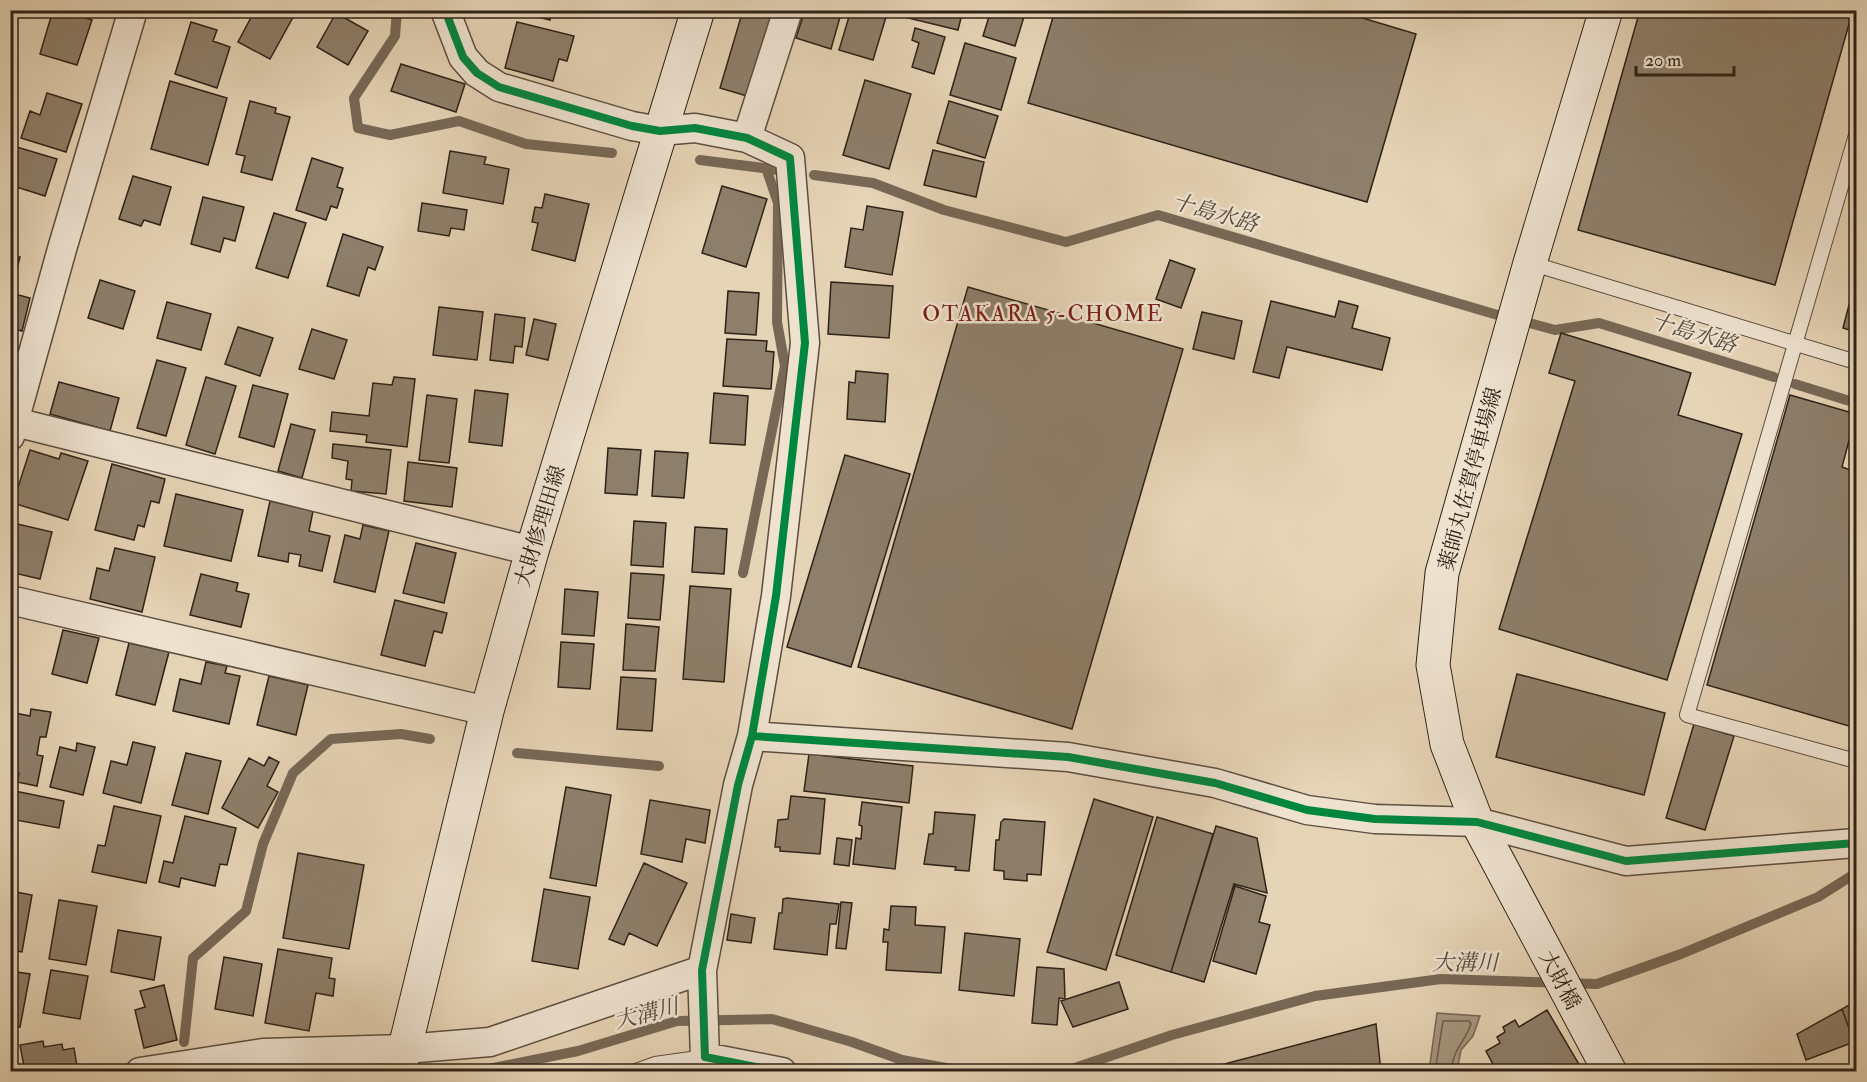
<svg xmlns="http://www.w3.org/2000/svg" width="1867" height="1082" font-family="'IM FELL Double Pica','Noto Serif JP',serif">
<rect width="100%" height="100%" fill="#e6d4b6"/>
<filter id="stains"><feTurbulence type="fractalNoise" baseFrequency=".00333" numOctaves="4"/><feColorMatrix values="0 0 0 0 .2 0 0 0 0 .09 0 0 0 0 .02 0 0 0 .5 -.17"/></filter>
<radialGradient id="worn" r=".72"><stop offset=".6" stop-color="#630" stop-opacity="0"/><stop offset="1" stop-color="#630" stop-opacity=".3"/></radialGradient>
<path fill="#a79780" stroke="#776856" stroke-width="1.5" d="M1437 1013 1480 1016 1473 1036 1461 1050 1457 1071H1429Z"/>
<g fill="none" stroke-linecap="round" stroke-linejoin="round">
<path stroke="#6a5c4c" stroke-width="1.5" d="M1435 1072 1443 1021H1469L1471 1024C1464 1044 1454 1046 1451 1072"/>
<path stroke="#776856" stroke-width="10" d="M397 10 395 36 354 98 358 128 390 135 459 121 526 144 612 153
M700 160 779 170
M814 175 873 183 944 210 1066 242 1158 215 1501 316
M1533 324 1555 330 1599 323 1774 377
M1795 384 1856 403
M743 573 785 366 777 322 778 203 766 168
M517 753 659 766
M184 1042 193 958 246 911 263 844 293 773 331 739 401 734 430 739
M473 1072 578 1051 677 1021 772 1019 852 1042 902 1060 968 1072
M1063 1072 1172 1035 1315 996 1441 979 1597 984 1681 954 1818 897 1856 873"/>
</g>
<path fill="#8e7f6a" stroke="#2e2218" stroke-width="1.5" d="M53 10H63L92 20 77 65 40 54Z
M255 10H297L270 59 238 42Z
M511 10H552L550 20Z
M743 10 772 13 747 96 720 88Z
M805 10H842L831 49 796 38Z
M851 10H863L886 17 873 60 839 50Z
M905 10H963L958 30 904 17Z
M991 10H1026L1015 46 983 36Z
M1055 10H1336L1416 34 1367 202 1028 103Z
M1640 10H1853L1775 285 1578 230Z
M336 13 368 31 348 65 317 47Z
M191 22 217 30 213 41 230 47 217 88 175 74Z
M517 22 574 36 567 61 559 59 553 81 505 68Z
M915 28 945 37 934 74 912 67 919 43 912 40Z
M965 43 1016 58 1001 110 950 95Z
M401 64 465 84 456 112 391 91Z
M865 80 911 94 889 169 843 155Z
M170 81 227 98 208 165 151 149Z
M47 93 82 104 66 152 21 138 30 111 40 115Z
M250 101 276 108 275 113 290 117 272 180 241 172 245 156 236 154Z
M949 101 998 116 985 158 937 143Z
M10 145 57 159 45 196 10 185Z
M933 150 984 162 976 197 924 185Z
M450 151 486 157 484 164 509 169 503 204 443 193Z
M312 158 343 168 337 187 343 189 337 208 331 206 326 220 296 210Z
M133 176 171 187 160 225 144 220 141 226 119 219Z
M722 186 767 199 746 267 702 253Z
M545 194 589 204 575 261 532 250 538 223 532 222 535 207 542 208Z
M203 197 244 207 235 241 224 238 220 252 191 244Z
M422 203 467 210 464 230 451 228 449 236 418 231Z
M867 206 903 212 892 275 845 267 851 228 863 230Z
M274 213 306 223 288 278 256 268Z
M343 234 383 247 375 270 368 267 359 296 327 286Z
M10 254 20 257 11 293 30 298 22 331 10 328Z
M1170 260 1195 269 1181 308 1156 299Z
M1856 278V332L1843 328Z
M100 280 135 291 123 329 88 318Z
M831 282 893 286 889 338 828 334Z
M968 287 1183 349 1072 729 858 667Z
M728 291 759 293 756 335 725 333Z
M1271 301 1335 317 1339 301 1358 306 1352 328 1390 338 1382 370 1287 347 1279 378 1253 372Z
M167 302 211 314 201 350 157 338Z
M439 307 483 312 477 360 433 355Z
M1202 312 1242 321 1234 359 1193 349Z
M495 314 525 318 522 347 515 346 513 363 490 360Z
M534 319 556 324 548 360 526 355Z
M238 327 273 338 260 376 225 364Z
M312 329 347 340 334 379 299 369Z
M1561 333 1691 373 1678 415 1742 434 1667 680 1499 629 1575 381 1549 373Z
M727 339 767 341 766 351 774 352 771 389 723 386Z
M157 360 186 368 166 436 137 428Z
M856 371 888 374 885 422 847 419 849 382 855 383Z
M206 377 236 386 215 454 186 445Z
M394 377 415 379 407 447 366 442 367 435 330 431 332 412 369 416 373 383 392 385Z
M59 382 119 398 110 431 50 414Z
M253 385 288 394 274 447 239 437Z
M475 390 508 394 502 446 469 442Z
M714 393 748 396 745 445 710 443Z
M427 395 457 399 449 463 419 460Z
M1790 395 1856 414 1842 467 1856 472V728L1707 685Z
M291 424 315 430 302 478 278 471Z
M333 444 391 450 386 494 351 491 352 480 346 479 348 461 332 458Z
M608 448 641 450 637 495 605 493Z
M30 450 59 459 61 453 88 461 68 520 13 503Z
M655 451 688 453 684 498 652 496Z
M845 455 910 474 851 667 787 647Z
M408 462 457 468 452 507 404 501Z
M112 464 165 479 159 503 151 501 144 527 138 525 134 540 95 530Z
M176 494 243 510 231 561 164 546Z
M270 501 313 511 309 531 330 536 322 571 299 566 301 555 289 553 288 562 258 556Z
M634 521 666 523 663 567 631 565Z
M13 523 52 532 40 579 10 572Z
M363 525 389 531 375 592 334 582 345 535 360 539Z
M695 527 727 529 724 574 692 572Z
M416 543 456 553 444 603 403 593Z
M115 548 155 557 142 612 90 599 97 568 109 571Z
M631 573 664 575 660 620 628 618Z
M201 574 238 583 236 591 249 594 241 627 190 615Z
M690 586 731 589 724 682 683 679Z
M565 589 598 592 594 636 562 634Z
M395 600 447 613 442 633 434 631 425 666 381 655Z
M626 624 659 627 655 671 623 670Z
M63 630 99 638 87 683 52 674Z
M561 642 594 644 590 689 558 687Z
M129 643 169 652 155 705 116 695Z
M206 662 227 666 225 673 240 676 229 724 173 711 180 679 201 684Z
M1517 674 1665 713 1644 795 1496 757Z
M269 676 308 685 296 735 257 725Z
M621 677 656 679 652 731 617 729Z
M31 709 51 712 46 737H40L37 755 43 756 37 786 17 782 19 773 10 771V712L30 716Z
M1694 724 1734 736 1705 830 1666 818Z
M133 742 155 747 141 803 103 793 111 761 127 765Z
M77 743 95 747 83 795 50 787 60 747 76 751Z
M186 753 221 761 208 814 172 805Z
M809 754 913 766 909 803 804 791Z
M269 757 279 762 267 786 278 792 258 828 222 808 249 758 264 766Z
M566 787 611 795 596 886 550 878Z
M10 790 64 801 59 828 10 819Z
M791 796 825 799 820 854 780 851V847H775L778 820 788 819Z
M1094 799 1153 817 1106 970 1047 952Z
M650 800 710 810 705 843 686 839 682 862 641 854Z
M862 802 902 807 895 869 853 864 856 838 861 839 862 826 859 825Z
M114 806 161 816 146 883 92 872 98 845 105 846Z
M935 812 975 815 969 871 955 870 956 867 924 864 929 834H933Z
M185 816 236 828 227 865 220 864 215 886 181 878 179 887 159 882 164 861 173 863Z
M1157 817 1213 834 1171 972 1116 955Z
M1004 819 1045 822 1041 875 1027 874V881L1004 879V871L994 870 996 840H999L1001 822Z
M1216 826 1257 838 1267 893 1234 884 1204 982 1171 972Z
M837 838 852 840 849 866 834 864Z
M298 853 364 865 349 949 283 938Z
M644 863 687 883 657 946 629 933 624 945 609 939Z
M1235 886 1266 896 1259 922 1270 925 1256 974 1213 961Z
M544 889 590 897 578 969 532 961Z
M11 891 32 895 22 952 10 950Z
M787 898 839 904 836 924H830L827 955 774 949 779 913H782L783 899Z
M59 900 97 906 86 965 49 959Z
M841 902 852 903 846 949 836 948Z
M891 906 916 907 915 925 945 927 941 973 886 970 888 942H883L884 929 889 930Z
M731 914 755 918 751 943 727 940Z
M118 930 161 937 154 980 111 972Z
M965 933 1020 939 1014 996 959 990Z
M278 949 332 958 329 978 335 979 333 996 316 993 309 1031 265 1023Z
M224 957 262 964 253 1016 215 1009Z
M1037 967 1064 969 1065 999 1059 998 1057 1025 1032 1023Z
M51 970 88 976 80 1019 43 1013Z
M10 971 30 974 20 1027 10 1025Z
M1119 982 1128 1009 1073 1027 1061 1001Z
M164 985 177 1040 144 1048 135 1010 145 1007 140 991Z
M1856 1001V1041L1854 1042 1842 1009Z
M1842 1009 1854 1042 1806 1060 1797 1034Z
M1547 1010 1580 1066 1570 1072H1497L1486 1051 1500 1043 1497 1037 1505 1032 1503 1027 1515 1020 1519 1027Z
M1376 1024 1381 1072H1199L1198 1071Z
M43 1041 44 1047 62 1044 63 1050 74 1048 78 1072H25L20 1045Z"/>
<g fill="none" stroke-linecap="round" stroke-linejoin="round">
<defs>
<path id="lane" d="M1856 135 1687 715 1856 761
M1530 263 1856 362
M633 1072 655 1064 705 1057"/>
<path id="street" d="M445 10 463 57 477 73 499 87 632 126 660 131 695 128 747 138 790 158 805 343 776 596 752 736 738 785 702 970 705 1057 782 1072
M747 138 788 10
M15 422 532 551
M10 436 62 249 133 10
M10 600 487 711
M752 736 1068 757 1215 783 1307 810 1375 819 1477 822 1626 861 1856 843
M140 1072 263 1053 405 1049 490 1042 702 970"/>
<path id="secondary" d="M1606 10 1530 263 1442 573 1433 665 1447 744 1477 822 1610 1072
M399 1072 487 711 532 551 698 10"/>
</defs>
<use href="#lane" stroke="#5c4e40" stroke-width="16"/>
<use href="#street" stroke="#5c4e40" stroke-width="31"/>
<use href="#secondary" stroke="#2e2218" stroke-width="35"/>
<use href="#lane" stroke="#efe3d0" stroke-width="14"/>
<use href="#street" stroke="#efe3d0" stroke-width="28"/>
<use href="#secondary" stroke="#efe3d0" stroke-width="33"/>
<defs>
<path id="cycleway" d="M445 10 463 57 477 73 499 87 632 126 660 131 695 128 747 138 790 158 805 343 776 596 752 736 738 785 702 970 705 1057 782 1072
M752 736 1068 757 1215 783 1307 810 1375 819 1477 822 1626 861 1856 843"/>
</defs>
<use href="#cycleway" stroke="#efe3d0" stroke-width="11"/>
<use href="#cycleway" stroke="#00873e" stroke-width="8"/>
</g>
<g text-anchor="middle" stroke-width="5" stroke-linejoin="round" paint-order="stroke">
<g font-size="21" fill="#2e2218" stroke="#efe3d0">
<text transform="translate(1470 479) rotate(-75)" y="7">薬師丸佐賀停車場線</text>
<text transform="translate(540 526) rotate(-73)" y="7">大財修理田線</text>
<text transform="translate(1560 980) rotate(62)" y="7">大財橋</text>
</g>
<g font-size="22" font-style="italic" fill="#584b3c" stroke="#efe3d0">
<text transform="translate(1215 212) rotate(16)" y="8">十島水路</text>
<text transform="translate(1694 332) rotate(17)" y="8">十島水路</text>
<text x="1465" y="970">大溝川</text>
<text transform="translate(646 1013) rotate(-14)" y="8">大溝川</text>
</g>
<g font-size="22" letter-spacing="1.5" fill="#7a1f14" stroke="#efe3d0">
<text x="1043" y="321">OTAKARA 5-CHOME</text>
</g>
</g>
<rect width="1867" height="1082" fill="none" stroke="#e6d4b6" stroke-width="36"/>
<rect x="12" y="12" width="1843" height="1058" fill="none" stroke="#2e2218" stroke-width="3"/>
<rect x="18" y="18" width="1831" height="1046" fill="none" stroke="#2e2218" stroke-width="1.5"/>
<path d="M1636 66v9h98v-9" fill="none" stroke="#2e2218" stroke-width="3"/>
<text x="1645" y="66" font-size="18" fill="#2e2218" stroke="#efe3d0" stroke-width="4.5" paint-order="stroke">20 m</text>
<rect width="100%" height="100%" filter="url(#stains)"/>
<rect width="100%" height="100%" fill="url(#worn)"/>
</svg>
